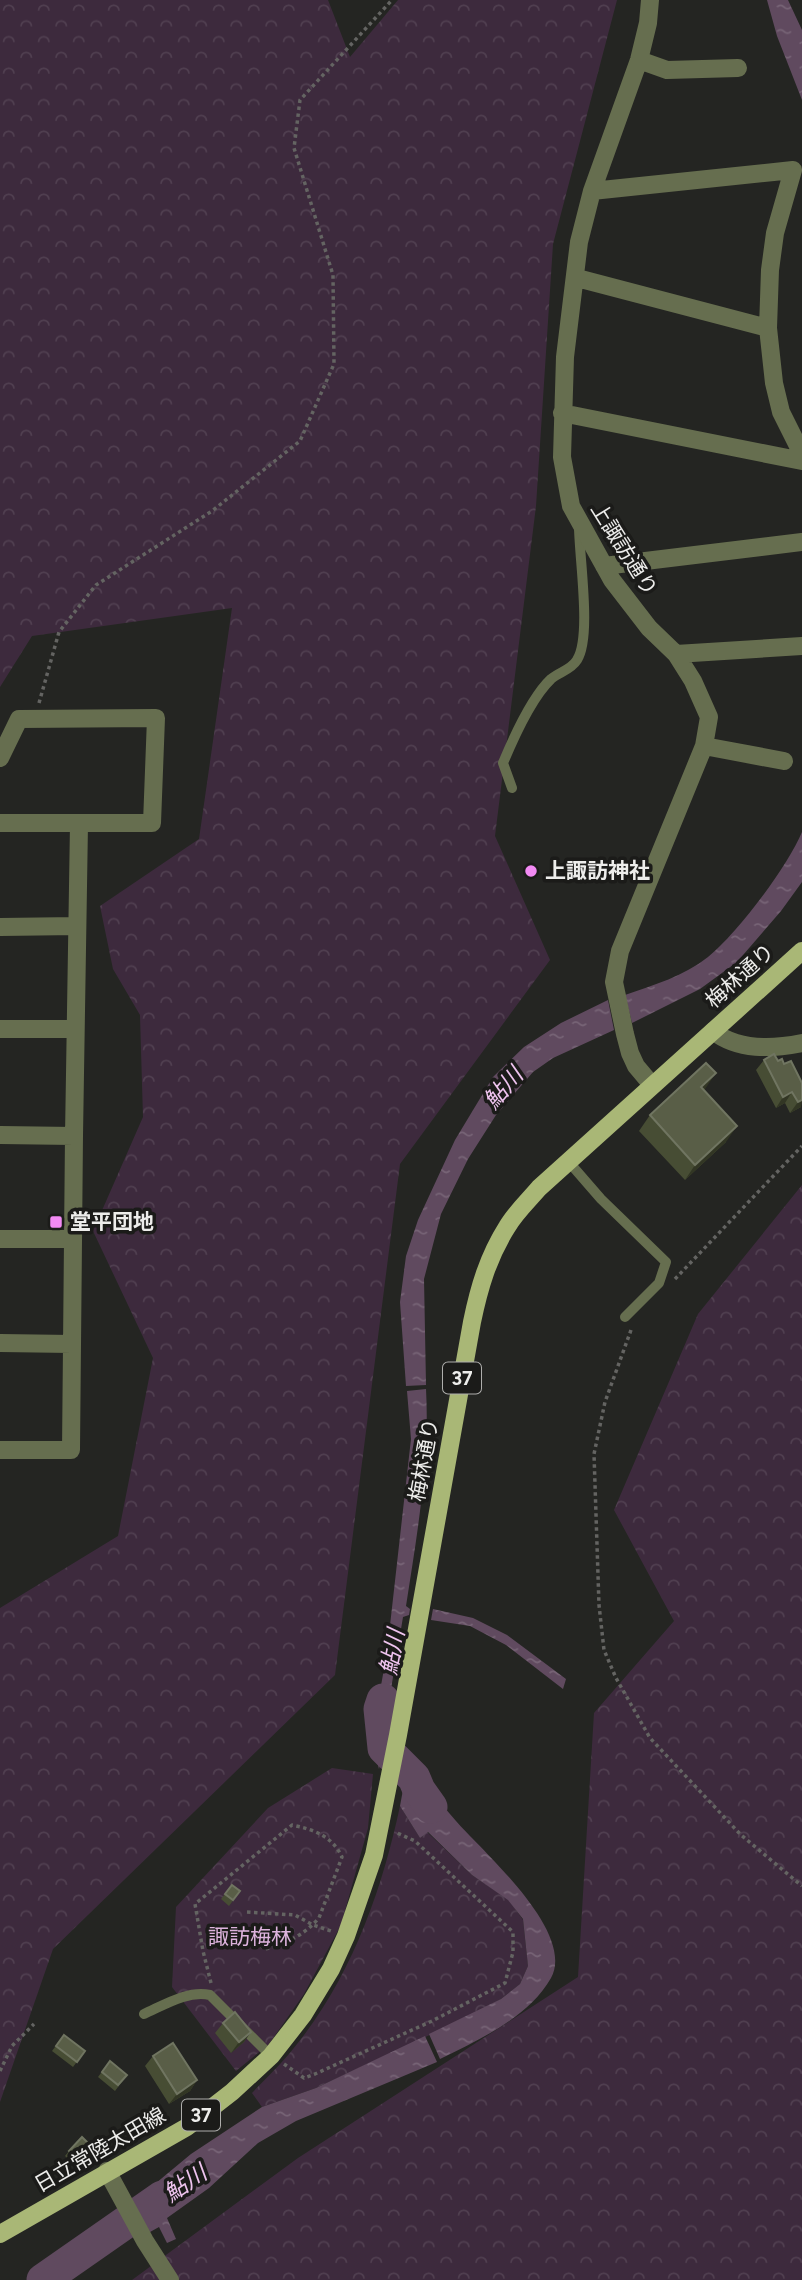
<svg xmlns="http://www.w3.org/2000/svg" width="802" height="2280" font-family="Figtree,'Noto Sans JP',sans-serif">
<defs>
<pattern id="forest-crowns" width="20" height="18" patternUnits="userSpaceOnUse" patternTransform="scale(1.75)"><rect width="20" height="18" fill="#3d2a3d"/><path d="M2 6a3 3 0 1 1 6 0M12 15a3 3 0 1 1 6 0" fill="none" stroke="#503f50"/></pattern>
<pattern id="water-ripples" width="26" height="14" patternUnits="userSpaceOnUse" patternTransform="scale(1.75)"><rect width="26" height="14" fill="#604a5f"/><path d="M2 4q2-2 4 0t4 0M15 11q2-2 4 0t4 0" fill="none" stroke="#776476"/></pattern>
</defs>
<rect width="100%" height="100%" fill="#242522"/>
<path fill="url(#forest-crowns)" d="M0 0H328L350 57 398 0H617L553 244 536 506 495 836 550 960 400 1164 335 1675 53 1949 0 2102V1608L118 1536 153 1358 93 1231 143 1117 140 1015 113 969 100 906 199 839 232 608 32 636 0 687Z
M802 1185V2280H132L298 2158 578 1977 594 1713 674 1621 614 1510 698 1314Z
M332 1768 373 1774 368 1828 341 1925 304 1994 269 2044 236 2071 172 1987 176 1907 268 1808Z
M400 1806 420 1838 427 1832 472 1875 509 1900 523 1920 528 1966 520 1984 501 1999 466 2018 316 2088 262 2107 252 2093C264 2080 278 2067 289 2054 349 1983 381 1895 400 1806Z"/>
<path fill="url(#water-ripples)" d="M767 0H788L802 30V100L777 36Z
M802 832V882L781 911 737 962 700 989 632 1023 625 995C654 985 684 976 708 957 737 934 788 866 802 832Z
M608 1000 614 1030 553 1058 533 1072 496 1115 468 1159 441 1214 424 1279 426 1385 406 1386 400 1302 406 1256 418 1220 455 1140 493 1077 524 1047 561 1023Z
M426 1389C430 1461 417 1535 406 1606L410 1609 409 1615 403 1617 386 1719 388 1729 379 1769 375 1753 374 1725 387 1652 411 1439 407 1391Z
M433 1609 473 1618 507 1635 566 1679 563 1689 506 1645 470 1626 431 1620Z
M409 1757C423 1780 438 1801 456 1821 483 1852 576 1932 551 1978 528 2018 480 2039 440 2059L429 2034 501 1999 520 1984 528 1966 523 1919 508 1900 472 1875 428 1832 420 1838 400 1806Z
M425 2036 437 2062 296 2121 258 2143 209 2188 167 2218 176 2239 167 2243 159 2227 150 2232 132 2203 191 2154 262 2107 316 2088Z"/>
<g fill="none" stroke-linecap="round" stroke-linejoin="round">
<path stroke="#604a5f" stroke-width="33" d="M383 1700 380 1709 384 1748 414 1778 419 1790 431 1807
M43 2280 162 2197"/>
<path stroke="#646462" stroke-width="3.5" stroke-dasharray="3.5 3.5" stroke-linecap="butt" d="M39 703 59 632 96 585 212 511 300 441 334 364 333 275 294 148 300 100 392 0
M675 1279 802 1146
M631 1330 605 1402 594 1454 599 1605 604 1650 616 1678 650 1738 741 1835 802 1886
M247 1912 295 1915 313 1925 331 1931
M211 1983 203 1951 195 1904 292 1825C315 1830 332 1836 342 1857L319 1918C304 1935 286 1944 265 1949L261 1946
M284 2064 304 2078 315 2074 432 2021 505 1983 513 1952V1932L415 1841 395 1832
M0 2071 12 2046 34 2024"/>
<path stroke="#666e4f" stroke-width="10" d="M512 788 503 763C513 739 532 697 551 679 559 672 571 670 577 660 592 637 579 557 579 526
M568 1161 601 1199 666 1262 659 1283 625 1317
M144 2014C164 2005 188 1990 210 1995L271 2056"/>
<path stroke="#666e4f" stroke-width="18" d="M650 0 648 23 639 60 592 191 579 242 565 357 562 457 571 506 612 580 649 628 676 654 693 681 709 717 704 746 620 951 614 982 625 1034 630 1053 636 1066 652 1085
M639 60 667 70 738 68
M592 191 793 170 775 233 770 270 768 328
M577 278 768 328 774 383 781 412 802 454
M562 413 802 461
M604 566 802 542
M676 654 802 646
M704 746 784 761
M0 758 19 719 156 718 152 823H0
M0 927 77 926
M0 1029H75
M713 1031C738 1051 772 1049 802 1043
M0 1135 74 1136 71 1450H0
M74 1136 79 824
M0 1239H73
M0 1343 72 1344
M107 2171 145 2241 170 2280"/>
<path stroke="#a9b776" stroke-width="18" d="M0 2234 187 2127 232 2092 271 2056 303 2015 331 1969 346 1936 374 1855 398 1735 472 1322C479 1288 488 1257 507 1227 515 1213 528 1201 539 1188L802 951"/>
</g>
<path fill="#474d34" d="M764 1060 778 1061 784 1064 802 1083 801 1107 790 1113 785 1103 776 1108 756 1070Z
M704 1090 726 1142 685 1180 639 1131 650 1115Z
M232 1885 240 1891 229 1906 221 1899Z
M223 2023 251 2032 244 2042 231 2053 215 2033Z
M64 2035 85 2051 73 2067 52 2051Z
M153 2056 197 2080 190 2091 169 2104 145 2066Z
M110 2061 127 2075 115 2091 98 2077Z
M69 2151 97 2152 80 2170 65 2156Z"/>
<path fill="#323624" d="M716 1073 705 1089 690 1103 701 1087Z
M792 1092 785 1103 776 1108 783 1097Z
M802 1100 801 1107 790 1113 798 1102Z
M737 1126 726 1142 685 1180 695 1165Z
M251 2032 244 2042 231 2053 239 2042Z
M197 2080 190 2091 169 2104 177 2094Z"/>
<path fill="#595e47" stroke="#707561" stroke-width="2" d="M774 1054 778 1061 782 1059 784 1064 791 1061 802 1083V1100L798 1102 792 1092 783 1097 764 1060Z
M706 1063 716 1073 701 1087 737 1126 695 1165 650 1115Z
M232 1885 240 1891 233 1900 225 1894Z
M235 2012 251 2032 239 2042 223 2023Z
M64 2035 85 2051 77 2062 56 2046Z
M173 2043 197 2080 177 2094 153 2056Z
M110 2061 127 2075 118 2085 102 2072Z
M82 2137 97 2152 84 2165 69 2151Z"/>
<g fill="#f28af3" stroke="#1b1b19" stroke-width="2.5">
<circle cx="531" cy="871" r="7"/>
<rect x="49" y="1215" width="14" height="14" rx="3.5"/>
</g>
<g text-anchor="middle" stroke-width="7" stroke-linejoin="round" paint-order="stroke">
<g fill="#1b1b19" stroke="#aeaeac" stroke-width="2">
<rect x="443" y="1362.5" width="38" height="31" rx="5"/>
<rect x="182" y="2099.5" width="38" height="31" rx="5"/>
</g>
<g font-size="19" font-weight="bold" fill="#ededeb">
<text x="462" y="1385">37</text>
<text x="201" y="2122">37</text>
</g>
<g font-size="21" fill="#ededeb" stroke="#1b1b19">
<text transform="translate(624 549) rotate(58)" y="7">上諏訪通り</text>
<text transform="translate(740 976) rotate(-42)" y="7">梅林通り</text>
<text transform="translate(424 1460) rotate(-80)" y="7">梅林通り</text>
<text transform="translate(100 2150) rotate(-30)" y="7">日立常陸太田線</text>
</g>
<g font-size="21" font-weight="bold" fill="#ededeb" stroke="#1b1b19" text-anchor="start">
<text x="545" y="878">上諏訪神社</text>
<text x="70" y="1229">堂平団地</text>
</g>
<g font-size="21" fill="#ddb3dd" stroke="#1b1b19">
<text x="250" y="1944">諏訪梅林</text>
</g>
<g font-size="23" font-style="italic" fill="#efc4ef" stroke="#1b1b19">
<text transform="translate(503 1088) rotate(-49)" y="8">鮎川</text>
<text transform="translate(392 1652) rotate(-79)" y="8">鮎川</text>
<text transform="translate(185 2183) rotate(-34)" y="8">鮎川</text>
</g>
</g>
</svg>
